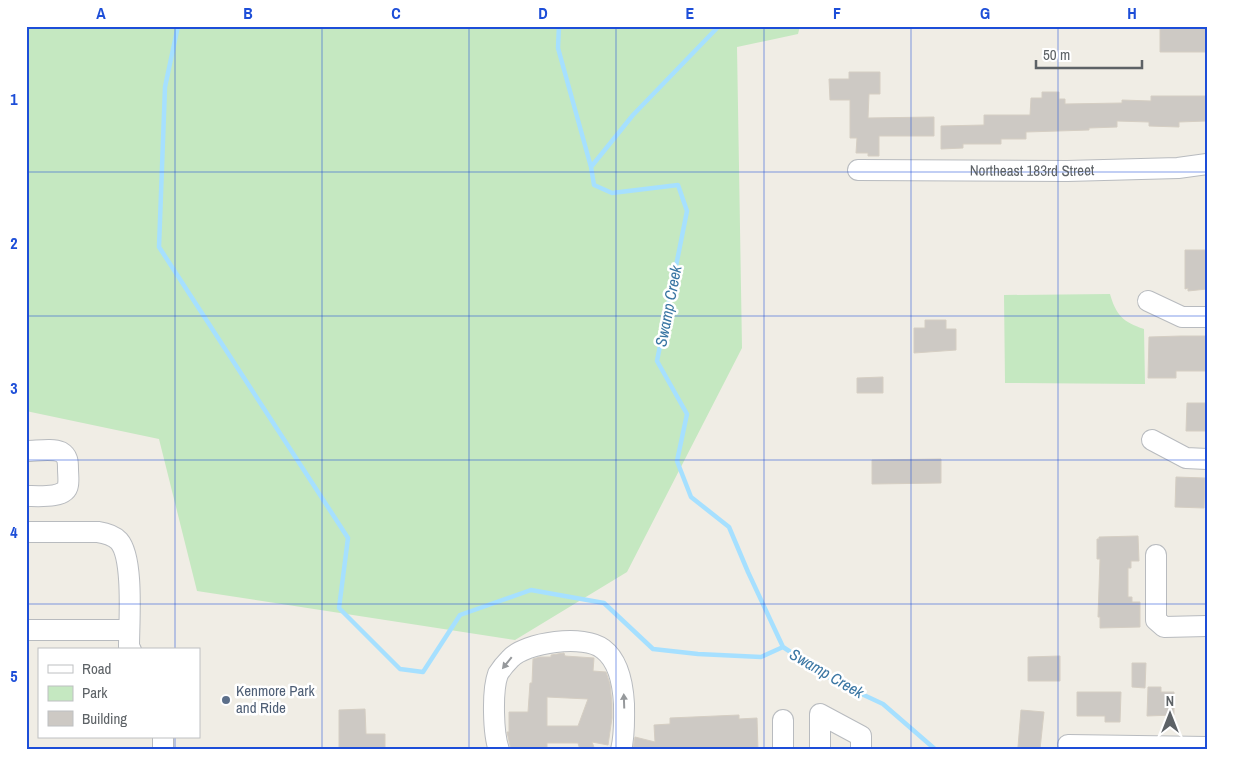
<svg xmlns="http://www.w3.org/2000/svg" width="1233" height="776" font-family="'Archivo Narrow',sans-serif">
<rect width="100%" height="100%" fill="#f0ede5"/>
<path fill="#c5e8c1" d="M26 26H800L798 34 737 47 742 348 627 572 515 640 197 591 159 439 26 411Z
M1110 294C1116 315 1123 322 1144 329L1145 384 1005 383 1004 295Z"/>
<g fill="none" stroke-linecap="round" stroke-linejoin="round">
<path stroke="#a6e0ff" stroke-width="4.5" d="M178 26 165 87 159 247 348 538 339 608 400 669 423 672 460 615 531 590 604 603 653 649 698 654 761 657 783 647
M559 26 558 48 591 167
M719 26 633 115 591 167 594 185 612 193 678 185 687 211 657 361 687 414 677 461 691 497 729 527 748 572 783 647 836 682 883 704 936 750"/>
</g>
<path fill="#cdc9c4" stroke="#d5cec3" fill-rule="evenodd" d="M1160 26H1207V52H1160Z
M849 72H880V94H869L868 118 934 117V136H879V156H868V153H856L857 138H850V100H830L829 79H849Z
M1042 92H1059V99H1065V104L1122 103V100L1151 101V96H1206V121L1179 122V127L1149 126V122L1117 121V127L1089 128V130L1026 132V139H1001V144H963V148L941 149V126L984 125V115H1030L1031 98H1042Z
M1185 250H1207V289L1188 291V288L1185 289Z
M925 320H946V329H956V350L914 353V328H925Z
M1181 336H1207V371H1176V378H1148L1149 337Z
M883 377V393H857V378Z
M1187 403H1207V431H1186Z
M941 459V483L872 484V460Z
M1176 477 1205 478 1204 508 1175 507Z
M1138 536 1139 561H1131V568H1128V597H1132V602H1140V627L1100 628V617H1098L1100 559H1097V539H1099V537Z
M564 653 565 656 594 658 593 671 606 672 610 684 612 704V718L608 745 592 742 595 750H580L578 743H547V750H511L507 732H509V712H528L530 683H532L533 659 540 657H551V655ZM547 697 588 699 578 726H547Z
M1060 656V681H1028V657Z
M1132 663H1146L1145 688 1132 687Z
M1148 687H1161V692H1174V715L1147 716Z
M1077 692H1121L1120 722H1105V716H1077Z
M365 709 366 734H385V750H339V710Z
M1021 710 1044 712 1040 749 1018 747Z
M739 715V719L757 718 758 750H633L635 737 655 742 654 725 670 724V718Z"/>
<g fill="none" stroke-linecap="round" stroke-linejoin="round">
<defs>
<g id="minor">
<path id="s1" d="M858 170 1067 171 1178 168 1207 164"/>
<path d="M1148 301 1182 317H1207"/>
<path d="M1152 440 1186 458 1207 459"/>
<path d="M26 451C37 451 52 448 61 452 68 456 68 462 68 469 68 474 69 480 68 485 66 499 37 496 26 496"/>
<path d="M26 532H98C105 533 113 535 119 541 134 558 129 622 129 647L131 650"/>
<path d="M1156 555V620L1164 627 1207 626"/>
<path d="M26 630H129"/>
<path d="M783 720V750"/>
<path d="M163 737V750"/>
<path d="M1068 745 1207 747"/>
<path d="M499 750C493 734 492 690 498 674 501 669 506 663 510 659 525 642 585 634 603 649 619 661 623 685 624 704 624 719 625 735 621 750"/>
<path d="M820 750V714L861 736V750"/>
</g>
</defs>
<use href="#minor" stroke="#b8bbbf" stroke-width="22"/>
<use href="#minor" stroke="#fff" stroke-width="20"/>
</g>
<defs><path id="oneway-solid" d="M-6-.8H1V-3.2L6.5 0L1 3.2V.8H-6Z" transform="scale(1.25)"/></defs>
<g fill="#96999c">
<use href="#oneway-solid" transform="translate(507 663) rotate(129)"/>
<use href="#oneway-solid" transform="translate(624 701) rotate(-92)"/>
</g>
<path fill="none" stroke="#1d4ed8" stroke-width="1" stroke-opacity="0.55" d="M175 26V650M322 26V750M469 26V750M616 26V750M764 26V750M911 26V750M1058 26V750M26 172H1207M26 316H1207M26 460H1207M26 604H1207M175 737V750"/>
<circle fill="#5c6f8a" stroke="#fff" stroke-width="2" cx="226" cy="700" r="5"/>
<g text-anchor="middle" stroke-width="5" stroke-linejoin="round" paint-order="stroke">
<g font-size="15" fill="#5d6266" stroke="#fff">
<text dy="5" stroke="none"><textPath href="#s1" startOffset="174">Northeast 183rd Street</textPath></text>
</g>
<g font-size="15" fill="#4e5e75" stroke="#fff" text-anchor="start">
<text x="236" y="696">Kenmore Park<tspan x="236" dy="17">and Ride</tspan></text>
</g>
<g font-size="16" font-style="italic" fill="#3a76a3" stroke="#fff">
<text transform="translate(668 306) rotate(-79)" y="6">Swamp Creek</text>
<text transform="translate(827 673) rotate(30)" y="6">Swamp Creek</text>
</g>
</g>
<rect width="1233" height="776" fill="none" stroke="#ffffff" stroke-width="55"/>
<rect x="38" y="648" width="162" height="90" fill="#ffffff" stroke="#bec0c2"/>
<rect x="48" y="665" width="25" height="8" fill="#ffffff" stroke="#bec0c2"/>
<text x="82" y="674" font-size="15" fill="#5d6266">Road</text>
<rect x="48" y="686" width="25" height="15" fill="#c5e8c1" stroke="#bec0c2"/>
<text x="82" y="698" font-size="15" fill="#5d6266">Park</text>
<rect x="48" y="711" width="25" height="15" fill="#cdc9c4" stroke="#bec0c2"/>
<text x="82" y="724" font-size="15" fill="#5d6266">Building</text>
<g transform="translate(1170 714)" stroke="#ffffff" stroke-width="4" paint-order="stroke">
<path d="M0-4L9 19L0 12L-9 19Z" fill="#5d6266"/>
<text y="-8" font-size="14" font-weight="bold" text-anchor="middle" fill="#5d6266">N</text>
</g>
<path d="M1036 60v8h106v-8" fill="none" stroke="#5d6266" stroke-width="2.5"/>
<text x="1043" y="60" font-size="15" fill="#5d6266" stroke="#ffffff" stroke-width="4" paint-order="stroke">50 m</text>
<rect x="28" y="28" width="1178" height="720" fill="none" stroke="#1d4ed8" stroke-width="2"/>
<g font-size="16" text-anchor="middle" font-weight="bold" fill="#1d4ed8">
<text x="101" y="19">A</text>
<text x="248" y="19">B</text>
<text x="396" y="19">C</text>
<text x="543" y="19">D</text>
<text x="690" y="19">E</text>
<text x="837" y="19">F</text>
<text x="985" y="19">G</text>
<text x="1132" y="19">H</text>
<text x="14" y="105">1</text>
<text x="14" y="249">2</text>
<text x="14" y="394">3</text>
<text x="14" y="538">4</text>
<text x="14" y="682">5</text>
</g>
</svg>
